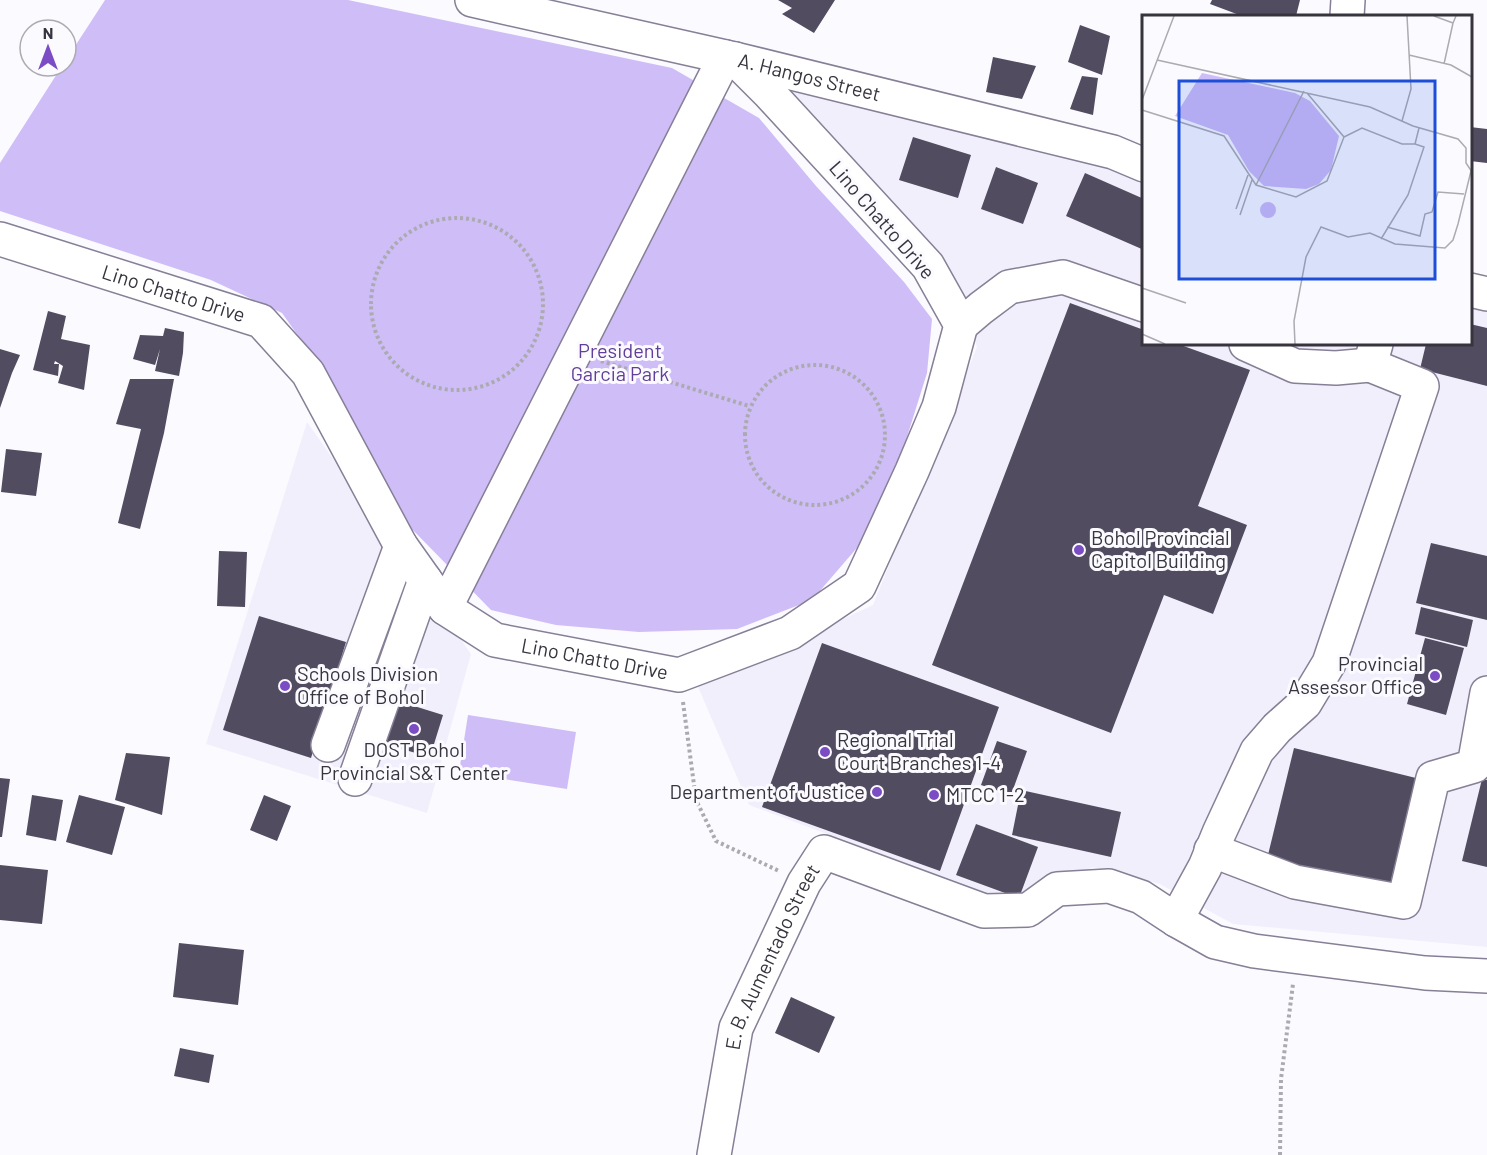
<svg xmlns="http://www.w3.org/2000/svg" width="1487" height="1155" font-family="Barlow,sans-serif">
<rect width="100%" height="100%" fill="#fbfaff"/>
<path fill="#f2effc" d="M787 90 1134 165 1143 170 1144 344H1470L1471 306 1487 310V947L1233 924 1160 884 1093 867 1015 904 749 805 698 687 873 605 977 347 957 282Z
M307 422 471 654 427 813 206 744Z"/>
<path fill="#cfbdf7" d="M105 0H348L672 68 759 118 816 186 904 282 932 319 927 373 881 520 812 600 737 629 639 632 556 625 491 610 408 525 328 378 282 313 211 280 0 211V163L62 66H66V60Z
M468 715 576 732 567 789 459 772Z"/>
<path fill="#524c60" d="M778 0H835L814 33 782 14 792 8Z
M1212 0H1300L1296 16H1242L1210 4Z
M1080 25 1110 36 1102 75 1068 62Z
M993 57 1036 66 1022 99 986 92Z
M1082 76 1098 78 1093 115 1070 109Z
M1470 127 1487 129V163L1470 161Z
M913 137 971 155 958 198 899 180Z
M996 167 1038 183 1023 224 981 209Z
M1085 173 1144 199V250L1066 216Z
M1070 303 1144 330V344H1178L1250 370 1198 506 1247 525 1213 614 1164 595 1111 733 932 665Z
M48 311 66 316 61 339 90 345 84 390 58 383 63 366 55 361 54 364H59L58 376 33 370Z
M1470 324 1487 328V386L1420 369 1426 344H1470Z
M165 328 184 332 183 353 179 376 155 371 160 349 155 365 133 359 140 335 163 336Z
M0 349 20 355 12 373 0 408Z
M130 379H174L164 433 140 529 118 523 141 429 116 424Z
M6 449 42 453 36 496 1 492Z
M1431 543 1487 556V620L1416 603Z
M219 551 247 552 245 607 217 606Z
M1421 607 1473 620 1467 647 1415 634Z
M259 616 346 642 311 758 223 730Z
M1425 638 1464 648 1446 715 1407 704Z
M822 643 999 707 940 871 762 807Z
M398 701 443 715 430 757 384 744Z
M997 741 1027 751 1011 795 981 785Z
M1294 748 1416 778 1389 889 1267 859Z
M126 753 170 757 162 815 115 800Z
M0 778 10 779 2 837H0Z
M1482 779 1487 780V867L1462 861Z
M1021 790 1121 812 1111 857 1012 835Z
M32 795 63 800 56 841 26 835Z
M79 795 125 807 112 855 66 842Z
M264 795 291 806 277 841 250 830Z
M976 824 1038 847 1019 898 956 875Z
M0 865 48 870 42 924 0 920Z
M179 943 244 950 238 1005 173 997Z
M791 997 835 1017 819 1053 775 1033Z
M180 1048 214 1055 209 1083 174 1076Z"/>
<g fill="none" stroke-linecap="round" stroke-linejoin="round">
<defs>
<g id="minor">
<path id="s1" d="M472 0 735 59 1113 152 1144 165"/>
<path d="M1347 16 1348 0"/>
<path id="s2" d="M0 239 261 321 308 373 401 546 445 608 495 640 679 675 790 633 859 586 912 471 939 407 961 325 928 266 769 93 735 59"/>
<path d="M1470 290 1487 294"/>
<path d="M961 325 981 308 1009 287 1063 277 1144 305"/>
<path d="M1246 344 1295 366 1336 368 1370 365"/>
<path d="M445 608 725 57"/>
<path d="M328 745 401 546"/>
<path d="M355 779 425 580"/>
<path d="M1211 850 1295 882 1404 902 1433 778 1474 766 1487 693"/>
<path d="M1176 920 1205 867 1219 833 1257 751 1277 728 1305 703 1329 663 1422 386 1370 365 1376 344"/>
<path id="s3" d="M714 1155 736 1028 804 883 824 852 984 911 1028 910 1057 889 1109 886 1141 897 1176 920 1215 942 1254 951 1425 973 1487 976"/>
</g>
</defs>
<use href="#minor" stroke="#867f96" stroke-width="36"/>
<path stroke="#acaab1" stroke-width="4" stroke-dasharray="3 3" stroke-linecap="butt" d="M371 304a86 86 0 1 1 172 0a86 86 0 1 1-172 0Z
M601 361 749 406
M745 435a70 70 0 1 1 140 0a70 70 0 1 1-140 0Z
M683 702 696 800 716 841 779 871
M1280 1155 1281 1079 1293 984"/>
<use href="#minor" stroke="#fff" stroke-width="33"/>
</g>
<g fill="#7c4cc5" stroke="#fbfaff" stroke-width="2">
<circle cx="1079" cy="550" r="6"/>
<circle cx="1435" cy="676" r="6"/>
<circle cx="285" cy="686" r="6"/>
<circle cx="414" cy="729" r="6"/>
<circle cx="825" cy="752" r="6"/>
<circle cx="877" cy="792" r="6"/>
<circle cx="934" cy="795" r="6"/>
</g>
<g text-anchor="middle" stroke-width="6" stroke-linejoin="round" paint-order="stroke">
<g font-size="20" fill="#37343e" stroke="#fbfaff">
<text dy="7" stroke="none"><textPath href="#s1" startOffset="346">A. Hangos Street</textPath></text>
<text transform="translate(882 220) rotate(49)" y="7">Lino Chatto Drive</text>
<text dy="7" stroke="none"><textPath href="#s2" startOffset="182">Lino Chatto Drive</textPath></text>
<text dy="7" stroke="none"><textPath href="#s2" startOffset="777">Lino Chatto Drive</textPath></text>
<text dy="7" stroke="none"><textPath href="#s3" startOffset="208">E. B. Aumentado Street</textPath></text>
</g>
<g font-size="20" fill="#613e97" stroke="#fbfaff">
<text x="620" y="358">President<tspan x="620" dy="23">Garcia Park</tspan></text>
</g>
<g font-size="20" fill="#37343e" stroke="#fbfaff" text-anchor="start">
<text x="1091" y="545">Bohol Provincial<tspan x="1091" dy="23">Capitol Building</tspan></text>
<text x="1423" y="671" text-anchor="end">Provincial<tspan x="1423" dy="23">Assessor Office</tspan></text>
<text x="297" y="681">Schools Division<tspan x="297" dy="23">Office of Bohol</tspan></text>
<text x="837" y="747">Regional Trial<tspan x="837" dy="23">Court Branches 1-4</tspan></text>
<text x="414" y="757" text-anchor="middle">DOST Bohol<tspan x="414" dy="23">Provincial S&amp;T Center</tspan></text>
<text x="865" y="799" text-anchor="end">Department of Justice</text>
<text x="946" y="802">MTCC 1-2</text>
</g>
</g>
<g transform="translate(1142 15)">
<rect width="330" height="330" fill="#fbfaff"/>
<path d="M60 58 153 78 168 86 197 121 189 155 177 169 164 174 122 171 107 156 86 120 33 101ZM118 195a8 8 0 1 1 16 0a8 8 0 1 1-16 0Z" fill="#cfbdf7"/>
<path fill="none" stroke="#adabb2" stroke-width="1.5" d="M292 1 311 8 314 1M267 40 309 50 330 62M15 45 228 92 271 111 316 124 324 133V148L330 157M302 49 311 8M0 85 32 1M0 95 82 121 114 170 154 182 185 166 202 122 165 78M260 106 269 74 265 1M202 122 220 113 260 129H273M114 170 162 76M94 194 106 160M98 200 110 165M245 212 278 221 283 199 290 197 296 177 322 179M239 224 266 180 282 132 273 129 277 113M0 273 44 288M0 319 23 329M153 329 152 306 164 242 179 212 206 222 228 218 253 229 303 233 311 225 316 209 329 156"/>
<path fill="#1d4ed8" fill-opacity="0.15" stroke="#1d4ed8" stroke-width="3" d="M37 66H293V264H37Z"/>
<rect width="330" height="330" fill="none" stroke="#37343e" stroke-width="3"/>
</g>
<g transform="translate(48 48)"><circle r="28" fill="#fbfaff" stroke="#adabb2" stroke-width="1.5"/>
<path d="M0-4.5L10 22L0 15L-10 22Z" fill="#7c4cc5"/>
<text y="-9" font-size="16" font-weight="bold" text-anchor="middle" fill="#37343e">N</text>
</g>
</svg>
